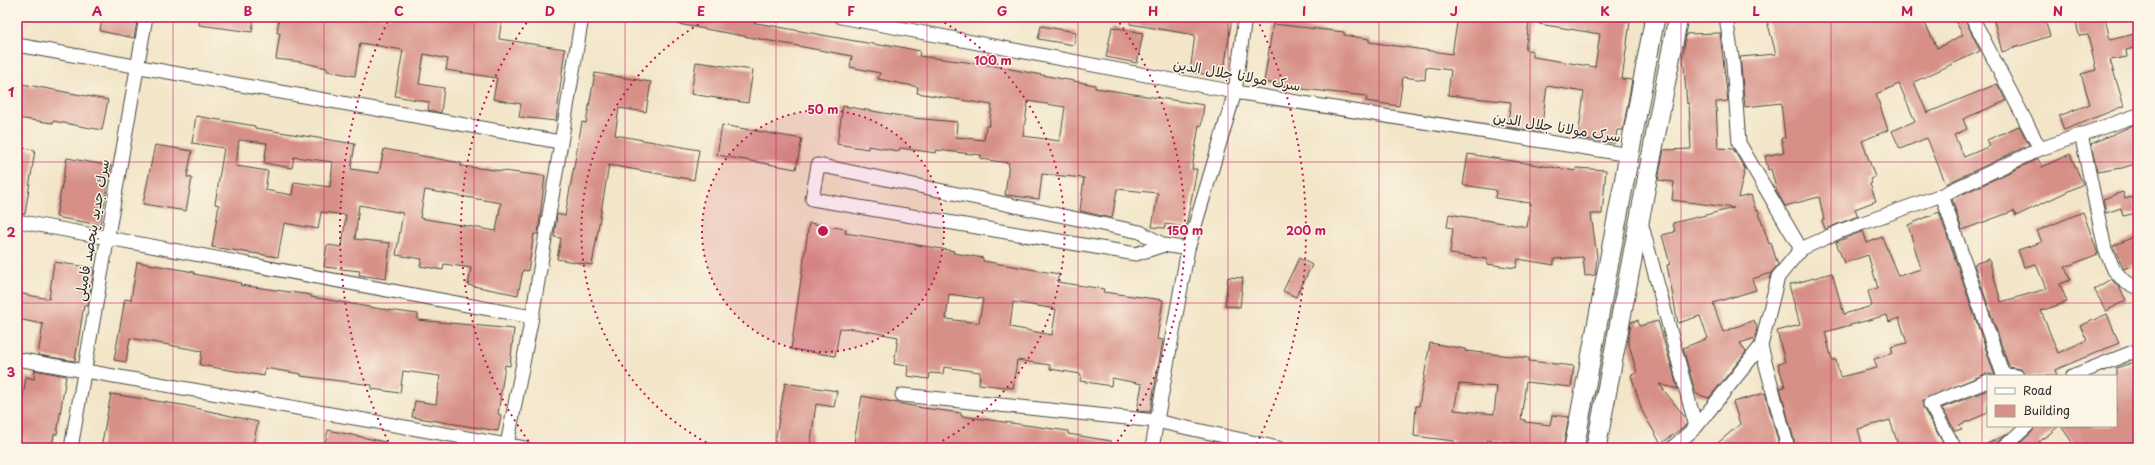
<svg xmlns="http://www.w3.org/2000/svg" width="2155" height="465" font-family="'Playpen Sans','Playpen Sans Arabic',sans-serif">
<rect width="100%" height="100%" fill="#fcf5e5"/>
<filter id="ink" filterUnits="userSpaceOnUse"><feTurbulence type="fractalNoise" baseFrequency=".025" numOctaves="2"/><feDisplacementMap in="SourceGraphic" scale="8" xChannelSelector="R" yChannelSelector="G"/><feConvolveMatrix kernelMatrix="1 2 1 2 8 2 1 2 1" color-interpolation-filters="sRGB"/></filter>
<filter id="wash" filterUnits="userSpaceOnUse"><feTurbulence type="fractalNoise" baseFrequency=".012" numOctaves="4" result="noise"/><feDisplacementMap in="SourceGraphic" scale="16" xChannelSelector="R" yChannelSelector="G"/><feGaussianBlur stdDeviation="0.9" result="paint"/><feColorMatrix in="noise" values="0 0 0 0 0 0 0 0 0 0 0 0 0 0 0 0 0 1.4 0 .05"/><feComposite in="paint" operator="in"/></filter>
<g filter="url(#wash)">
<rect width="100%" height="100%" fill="#f2e5c8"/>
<g id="blocks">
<path fill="#d79087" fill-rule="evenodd" d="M102 17H138L134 38 100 31Z
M200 17H254L252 32 199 25Z
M279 17H459L482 21 483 17H502L499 39 565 49 556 121 519 117 521 104 493 99 497 78 446 70 448 59 424 54 419 84 444 88 441 113 428 110 429 102 395 96 403 50 360 43 355 76 327 71V68L301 62 276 59 280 33H277Z
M679 17H724L855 41 885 46V44L920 51 919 56 989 65 1095 85V88L1204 105 1201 126 1199 125 1192 169H1197L1186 227 1165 224V228L1152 227 1158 193 1117 189 1112 218 1080 211 1084 178 1042 174 1039 199 1005 195 1009 163 981 159V155L937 150 936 153 900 148 899 151 868 146V149L837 144 843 106 913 118 957 122 956 137 984 140 986 126H989L992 105 917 93 918 87 878 79 880 73 850 67 852 56 678 24ZM1028 101 1065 107 1060 141 1023 136Z
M1131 17H1232L1223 77 1190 72 1195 35 1130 24Z
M1458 17H1530L1525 50 1533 51V57L1595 67 1600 34 1539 24 1540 17H1592L1630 22 1622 79 1632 80 1623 130H1617L1615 143 1578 138 1584 92 1547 86 1541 132 1507 127 1511 102 1448 95 1451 70 1426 67 1425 80 1403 77 1399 106 1366 101 1367 96 1293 88V87L1264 82 1273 24 1344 32V35L1369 39V42L1452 54Z
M1766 17H1922L1937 48 1963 35 1953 17H1964L1980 51 1914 82 1927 113 1997 84 2006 101 1963 119 1967 129 1954 135 1964 157 1990 146 1987 140 2019 126 2029 145 1946 184 1927 138 1900 149 1892 131 1915 121 1899 84 1876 94 1888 130 1862 141 1875 177 1870 179 1872 183 1870 184 1876 201 1855 209 1858 216 1825 229 1822 220H1824L1819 197 1785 206 1777 192 1771 169 1768 170 1765 156 1784 152 1781 138H1785L1781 103 1745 107 1740 57 1776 54Z
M1993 17H2044L2050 36 2002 52Z
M2075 17H2105L2110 40 2138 33V47L2126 50 2127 57 2110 60 2124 106 2064 130 2059 116 2090 104 2081 74 2096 70 2088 35 2079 36Z
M1041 26 1076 32 1074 45 1038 39Z
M1112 27 1143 33 1137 63 1106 57Z
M1720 33 1728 101 1716 102 1718 148 1733 149 1745 169 1738 198 1751 195 1756 211 1758 210 1769 244 1771 243 1778 265 1771 273 1752 279 1756 290 1713 303 1723 332 1754 320 1757 328 1755 338 1740 343 1746 352 1709 398 1696 394 1683 348 1708 338 1700 316 1678 323 1667 265 1670 264 1662 235 1675 232 1673 223 1734 208 1672 200 1674 182 1658 180 1664 150 1691 149 1689 103 1687 104 1683 55 1686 34Z
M696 62 753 70 748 103 691 94Z
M595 73 651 82 646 112 619 108 615 135 699 150 694 180 609 165 592 265 557 259 561 238 554 237 557 214 565 216 582 122 586 123Z
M17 83 108 100 102 130 53 121V123L17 118Z
M196 116 255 126V128L355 144 351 169 379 173 384 149 461 163V166L545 176 538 234H534L528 271 523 270 518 295 468 285 471 268 444 264 443 270 420 266 422 259 396 255 403 213 359 205 355 239 390 243 386 279 359 275 360 271 324 267 327 245 342 247 346 215 321 212 318 229 284 223 278 257 212 247 219 205 215 204 224 148 192 143ZM239 140 267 143 264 163 292 168 294 157 333 162 330 187 294 182 292 195 265 190 268 171 236 166ZM425 190 501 203 496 231 420 218Z
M2138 123V163L2122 168 2097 172 2091 144Z
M722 125 802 139 796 169 717 155Z
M155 145 192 151 187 177 192 178 186 211 143 204Z
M17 147 35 150 25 214 17 213Z
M1468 154 1576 171V168L1606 170 1602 214H1591L1597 256 1595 275 1585 276 1583 257 1554 259V265L1518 259 1516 268 1487 264V259L1450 254 1453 228 1447 227 1449 214 1527 227 1531 203 1495 198 1496 190 1463 185Z
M2070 154 2083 184 2016 216 2014 211 1962 230 1952 199 2038 159 2042 167Z
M67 158 111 166 100 225 56 217Z
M2123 192 2125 199 2132 197 2137 213 2123 216 2121 208 2106 213 2103 199Z
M1939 212 1995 376 1985 374 1923 400V408L1946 448H1899L1890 420 1858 429 1863 448H1796L1780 388 1785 387 1778 364 1785 362 1777 331 1800 325 1789 285 1832 273 1844 314 1872 306 1868 291 1878 288 1868 255 1844 263 1836 242 1863 231 1867 243 1882 237 1898 276 1921 269 1908 225ZM1887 315 1889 322 1899 318 1907 343 1891 347 1893 353 1874 359 1877 368 1840 377 1836 360H1832L1825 332Z
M2083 212 2098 254 2065 267 2070 280 2060 284 2067 302 2041 311 2058 353 2087 340 2080 326 2107 314 2119 343 2055 370 2057 376H2025L2021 369 2009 367 1974 264 1989 259 2001 302 2046 289 2036 264 2024 267 2018 250 2042 242 2037 231Z
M809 223 846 229 845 233 954 251 953 253 983 258V261L1059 274 1057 282 1104 289 1103 292 1163 300 1157 339 1163 340 1150 412 1137 411 1142 384 1112 378 1111 386 1080 381 1081 374 1050 369V365L1017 360 1013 388 979 384 980 372 944 367 943 374 930 373 929 379 907 376 908 366 894 364 898 337 855 329 840 328 835 356 791 349ZM949 294 983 299 979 323 946 319ZM1013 302 1056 309 1052 335 1010 327Z
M2138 235V263L2124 269 2113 246Z
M1299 258 1312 265 1296 297 1283 291Z
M54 262 94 268 88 306 84 305 75 361 38 355 43 324 17 319V293L49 299Z
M137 262 194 272V274L241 283 240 285 311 295V297L381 309 418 314V320L514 329 510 366 505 365 498 414 501 415 498 431 412 417 415 401 436 404 440 376 403 371 400 393 372 389V385L301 376V374L265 368 264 376 200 365 202 351 130 338 126 362 114 360 125 299 131 300Z
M1228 277 1243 278 1240 307 1225 306Z
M2111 279 2119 287 2126 300 2106 311 2094 289Z
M1638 320 1639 326 1658 321 1678 389 1659 384 1685 417 1687 424 1661 444 1642 411 1631 375 1637 373 1628 341 1631 322Z
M1430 343 1465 349V351L1529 358V361L1574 366 1571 387 1526 382 1521 419 1525 420V422L1550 425 1552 415 1569 417 1563 448H1526L1527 444 1486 440 1485 448 1454 445V441L1414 436 1416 406H1419ZM1459 384 1497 387 1494 414 1454 410Z
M2138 361V448H2076L2061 426H2116V368Z
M35 370 66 376 57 434H54L52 448H17L20 428H18L26 377 34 379Z
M785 383 837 391 834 407 816 404 810 448H774Z
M1988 390V413L1959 425 1962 429 1955 431 1942 408Z
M1765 393 1780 448H1712L1740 424 1733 402Z
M111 394 182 405 258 422 252 448H238L213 443 212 448H101Z
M862 396 923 408 961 413V416L1068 431V434L1111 441 1110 448H974L957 445V448H953L915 444V448H853Z
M2035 426H2059L2039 442 2042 448H2015L2032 432Z
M328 430 385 442 384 448H324Z
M2006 435 1997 442 1995 448H1978Z"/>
</g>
</g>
<g filter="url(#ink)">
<use href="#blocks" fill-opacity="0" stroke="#494743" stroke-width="1"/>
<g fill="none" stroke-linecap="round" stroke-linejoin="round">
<defs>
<path id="street" d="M841 17 1235 92 1630 155
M1726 17 1733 64 1739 143 1801 249
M1972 17 2040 149
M17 45 560 142
M2081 134 2105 249 2114 270 2125 282 2138 288
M1942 195 2003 375 2017 376
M17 221 532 317
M1641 222 1696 427
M1164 245 1136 254 812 199 818 165 1140 232 1164 245 1188 249
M1761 346 1788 448
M17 359 525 448
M2072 376 2138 350
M902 395 1156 421 1278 448
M507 445 532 317 582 17
M71 448 146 17
M1152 448 1188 249 1235 92 1245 17
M1672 448 1696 427 1761 346 1778 277 1801 249 1843 230 1942 195 2040 149 2138 115
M1955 448 1930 404 1988 381
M2003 448 2027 426"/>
<path id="secondary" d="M1574 448 1655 17
M1596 448 1678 17"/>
</defs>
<use href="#street" stroke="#494743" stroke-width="15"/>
<use href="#secondary" stroke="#494743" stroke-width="21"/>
<use href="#street" stroke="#fff" stroke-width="13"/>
<use href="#secondary" stroke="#fff" stroke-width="19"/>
</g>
</g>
<path fill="none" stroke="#c2185b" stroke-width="1" stroke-opacity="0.55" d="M173 17V448M324 17V448M474 17V448M625 17V448M776 17V448M927 17V448M1078 17V448M1228 17V448M1379 17V448M1530 17V448M1681 17V448M1831 17V448M1982 17V448M17 162H2138M17 303H2138"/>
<circle cx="823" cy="231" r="121" fill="#c2185b" fill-opacity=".12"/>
<g fill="none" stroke="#c2185b" stroke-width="2" stroke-dasharray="2 4">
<circle cx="823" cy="231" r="121"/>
<path d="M717 448A241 241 0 0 1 712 17M934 17A241 241 0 0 1 929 448"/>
<path d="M532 446A362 362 0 0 1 530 18M1116 18A362 362 0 0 1 1114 446"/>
<path d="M391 447A483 483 0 0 1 389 19M1257 19A483 483 0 0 1 1255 447"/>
</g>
<g text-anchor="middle" stroke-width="3" stroke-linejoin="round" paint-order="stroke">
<g font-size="14" fill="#2b2b2b" stroke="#fcf5e5">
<text transform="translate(1237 75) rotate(10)" y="5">سرک مولانا جلال الدین</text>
<text transform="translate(1557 127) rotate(9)" y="5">سرک مولانا جلال الدین</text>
<text transform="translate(92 230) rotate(-80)" y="5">سرك جدید پنجصد فامیلی</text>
</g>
</g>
<circle cx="823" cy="231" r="6" fill="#c2185b" stroke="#fcf5e5" stroke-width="2"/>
<g font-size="12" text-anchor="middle" font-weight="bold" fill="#c2185b" stroke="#fcf5e5" stroke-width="3" stroke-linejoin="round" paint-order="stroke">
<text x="993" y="65">100 m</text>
<text x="823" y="114">50 m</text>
<text x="1185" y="235">150 m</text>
<text x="1306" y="235">200 m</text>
</g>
<rect width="2155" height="465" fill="none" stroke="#fcf5e5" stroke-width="44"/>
<rect x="1987" y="375" width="130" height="52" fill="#fcf5e5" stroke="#a8a49b"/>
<rect x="1995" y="388" width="20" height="6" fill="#ffffff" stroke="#a8a49b"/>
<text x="2023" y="395" font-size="12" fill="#2b2b2b">Road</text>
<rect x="1995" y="405" width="20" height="12" fill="#d79087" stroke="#a8a49b"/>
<text x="2023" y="415" font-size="12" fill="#2b2b2b">Building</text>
<rect x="22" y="22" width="2111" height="421" fill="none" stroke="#c2185b" stroke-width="1.5"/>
<g font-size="13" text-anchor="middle" font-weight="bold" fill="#c2185b">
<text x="97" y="16">A</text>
<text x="248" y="16">B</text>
<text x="399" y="16">C</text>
<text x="550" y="16">D</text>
<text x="701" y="16">E</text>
<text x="851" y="16">F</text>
<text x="1002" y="16">G</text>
<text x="1153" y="16">H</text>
<text x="1304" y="16">I</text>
<text x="1454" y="16">J</text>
<text x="1605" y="16">K</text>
<text x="1756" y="16">L</text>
<text x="1907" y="16">M</text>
<text x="2058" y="16">N</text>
<text x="11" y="97">1</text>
<text x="11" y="237">2</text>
<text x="11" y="377">3</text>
</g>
</svg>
